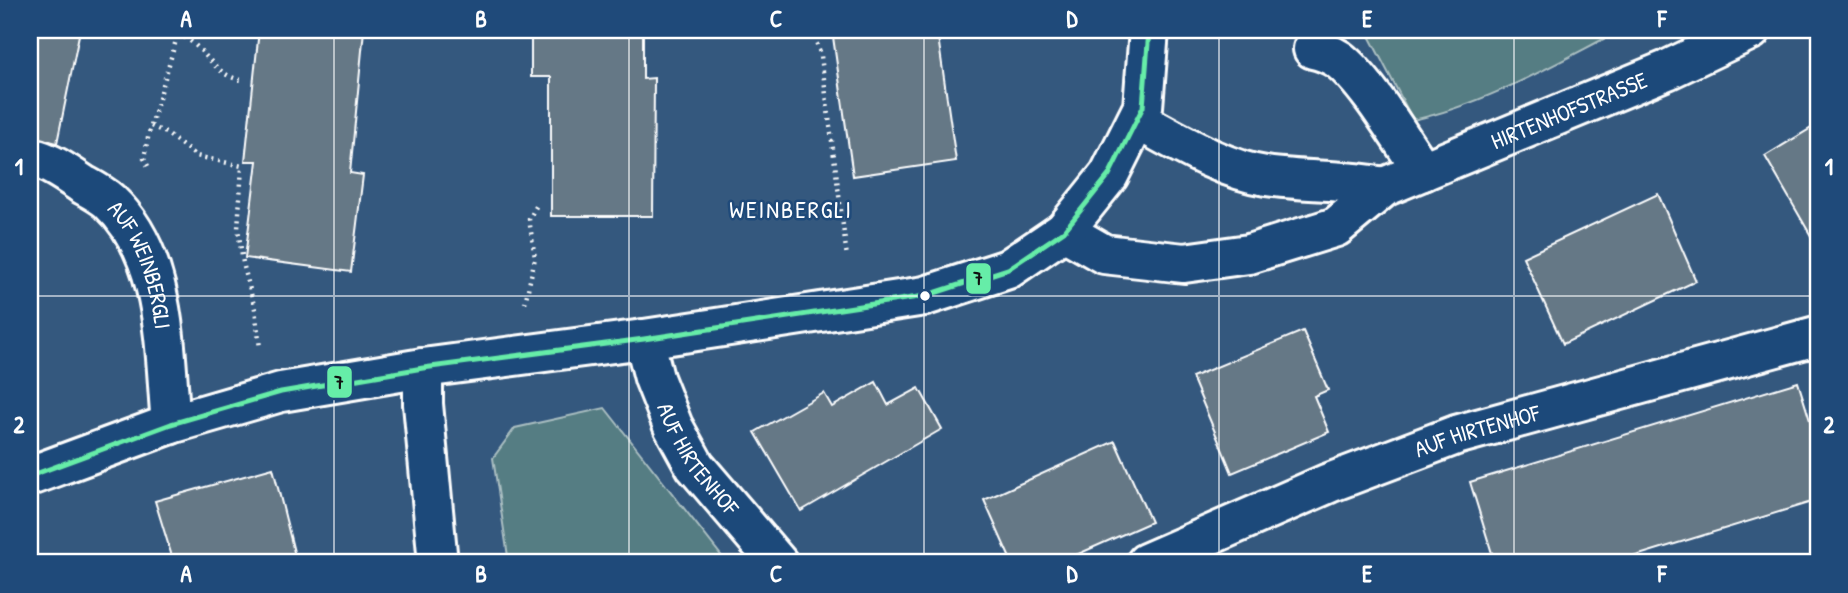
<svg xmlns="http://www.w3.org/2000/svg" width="1848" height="593" font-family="'Patrick Hand',sans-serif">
<rect width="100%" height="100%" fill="#34587e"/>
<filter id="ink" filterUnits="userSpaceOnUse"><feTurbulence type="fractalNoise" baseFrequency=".0143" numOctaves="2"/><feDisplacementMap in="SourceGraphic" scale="14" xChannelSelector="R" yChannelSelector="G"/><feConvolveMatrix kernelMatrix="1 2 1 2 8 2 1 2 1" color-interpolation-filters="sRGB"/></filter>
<g filter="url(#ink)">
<path fill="#557d83" stroke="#aabec1" stroke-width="2" d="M1366 30H1621C1554 64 1487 104 1413 120Z
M605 408 727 563H509L493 458 515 428Z"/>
<path fill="#657886" stroke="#fff" stroke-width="2" d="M30 30H80L57 143 30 136Z
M259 30H364L350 173 363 175 351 272 245 258 257 161H245Z
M531 30H643V79L654 78 653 216H551V77H531Z
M832 30H937L956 161 853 176Z
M1818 124V248L1765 156Z
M1658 194 1696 281 1563 344 1523 257Z
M1303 331 1328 390 1314 396 1329 432 1232 473 1192 377Z
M876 382 888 405 919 388 942 429 801 511 755 432 824 393 832 407Z
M1798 382 1818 446V500L1613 563H1495L1470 482Z
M1115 441 1151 522 1058 563H1012L984 500Z
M273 468 295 556 270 563H174L155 501Z"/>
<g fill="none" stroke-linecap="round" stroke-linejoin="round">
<defs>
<g id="minor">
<path d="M1313 49C1322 51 1330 54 1338 59 1367 81 1401 140 1423 171"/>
<path d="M1137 120C1175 140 1223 170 1266 176 1306 182 1344 179 1384 187"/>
<path id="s1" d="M30 157C49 161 66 173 82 184 91 189 101 194 109 201 168 256 164 350 171 424"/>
<path id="s2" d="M1064 231 1104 254 1184 263 1249 254 1336 227 1384 187 1667 70 1751 30"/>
<path id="s3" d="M644 339 654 378 673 426 695 466 778 563"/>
<path d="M423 368V404L438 563"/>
<path d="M30 476 171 424 281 392 423 368 644 339 925 296 1008 269 1064 231 1109 175 1143 107 1149 30"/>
<path id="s4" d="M1146 563 1329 483 1456 435 1816 336 1818 341"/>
</g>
</defs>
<use href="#minor" stroke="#fff" stroke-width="44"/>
<path stroke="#fff" stroke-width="4.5" stroke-dasharray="2 5" stroke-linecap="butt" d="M812 30 821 56 847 257
M178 34C205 45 213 76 242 80
M151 126 166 133 196 156 242 166 238 229 243 263 255 309 260 348
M148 166 144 158 149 133 179 30
M525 303 535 258 529 219 538 203"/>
<use href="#minor" stroke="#1f4a7a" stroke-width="38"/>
<defs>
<path id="bus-1" d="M30 476 171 424 281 392 423 368 644 339 925 296 1008 269 1064 231 1109 175 1143 107 1149 30"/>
</defs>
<use href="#bus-1" stroke="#1f4a7a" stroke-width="10"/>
<use href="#bus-1" stroke="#66eda8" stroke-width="5"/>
</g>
</g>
<path fill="none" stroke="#fff" stroke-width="2" stroke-opacity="0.55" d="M334 30V563M629 30V563M924 30V563M1219 30V563M1514 30V563M30 296H1818"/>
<circle fill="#fff" stroke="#1f4a7a" stroke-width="2.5" cx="925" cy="296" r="6"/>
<g text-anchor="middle" stroke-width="5" stroke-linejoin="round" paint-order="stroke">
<g font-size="23" fill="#fff" stroke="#1f4a7a">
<text dy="8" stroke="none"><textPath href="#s2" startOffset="546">HIRTENHOFSTRASSE</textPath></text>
<text dy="8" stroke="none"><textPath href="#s1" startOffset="164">AUF WEINBERGLI</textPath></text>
<text dy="8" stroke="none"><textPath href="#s4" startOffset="357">AUF HIRTENHOF</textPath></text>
<text dy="8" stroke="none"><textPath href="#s3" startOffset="133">AUF HIRTENHOF</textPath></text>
</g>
<g font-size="24" letter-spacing="2" fill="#fff" stroke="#1f4a7a">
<text x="791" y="218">WEINBERGLI</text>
</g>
</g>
<g stroke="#1f4a7a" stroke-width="2.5">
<rect x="965" y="262" width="27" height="33" rx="7" fill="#66eda8"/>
<rect x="326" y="365" width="27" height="34" rx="7" fill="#66eda8"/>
</g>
<g font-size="19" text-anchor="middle" font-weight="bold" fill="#111">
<text x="978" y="285">7</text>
<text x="339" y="389">7</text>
</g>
<rect width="1848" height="593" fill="none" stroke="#1f4a7a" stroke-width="77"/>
<rect x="38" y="38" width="1772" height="516" fill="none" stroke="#fff" stroke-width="2.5"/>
<g font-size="23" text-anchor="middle" font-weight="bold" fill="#fff">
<text x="186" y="27">A</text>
<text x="481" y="27">B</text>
<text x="776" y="27">C</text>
<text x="1072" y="27">D</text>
<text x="1367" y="27">E</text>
<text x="1662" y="27">F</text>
<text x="19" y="175">1</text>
<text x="1829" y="175">1</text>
<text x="19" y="433">2</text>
<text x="1829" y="433">2</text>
<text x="186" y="582">A</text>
<text x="481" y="582">B</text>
<text x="776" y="582">C</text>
<text x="1072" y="582">D</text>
<text x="1367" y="582">E</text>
<text x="1662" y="582">F</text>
</g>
</svg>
